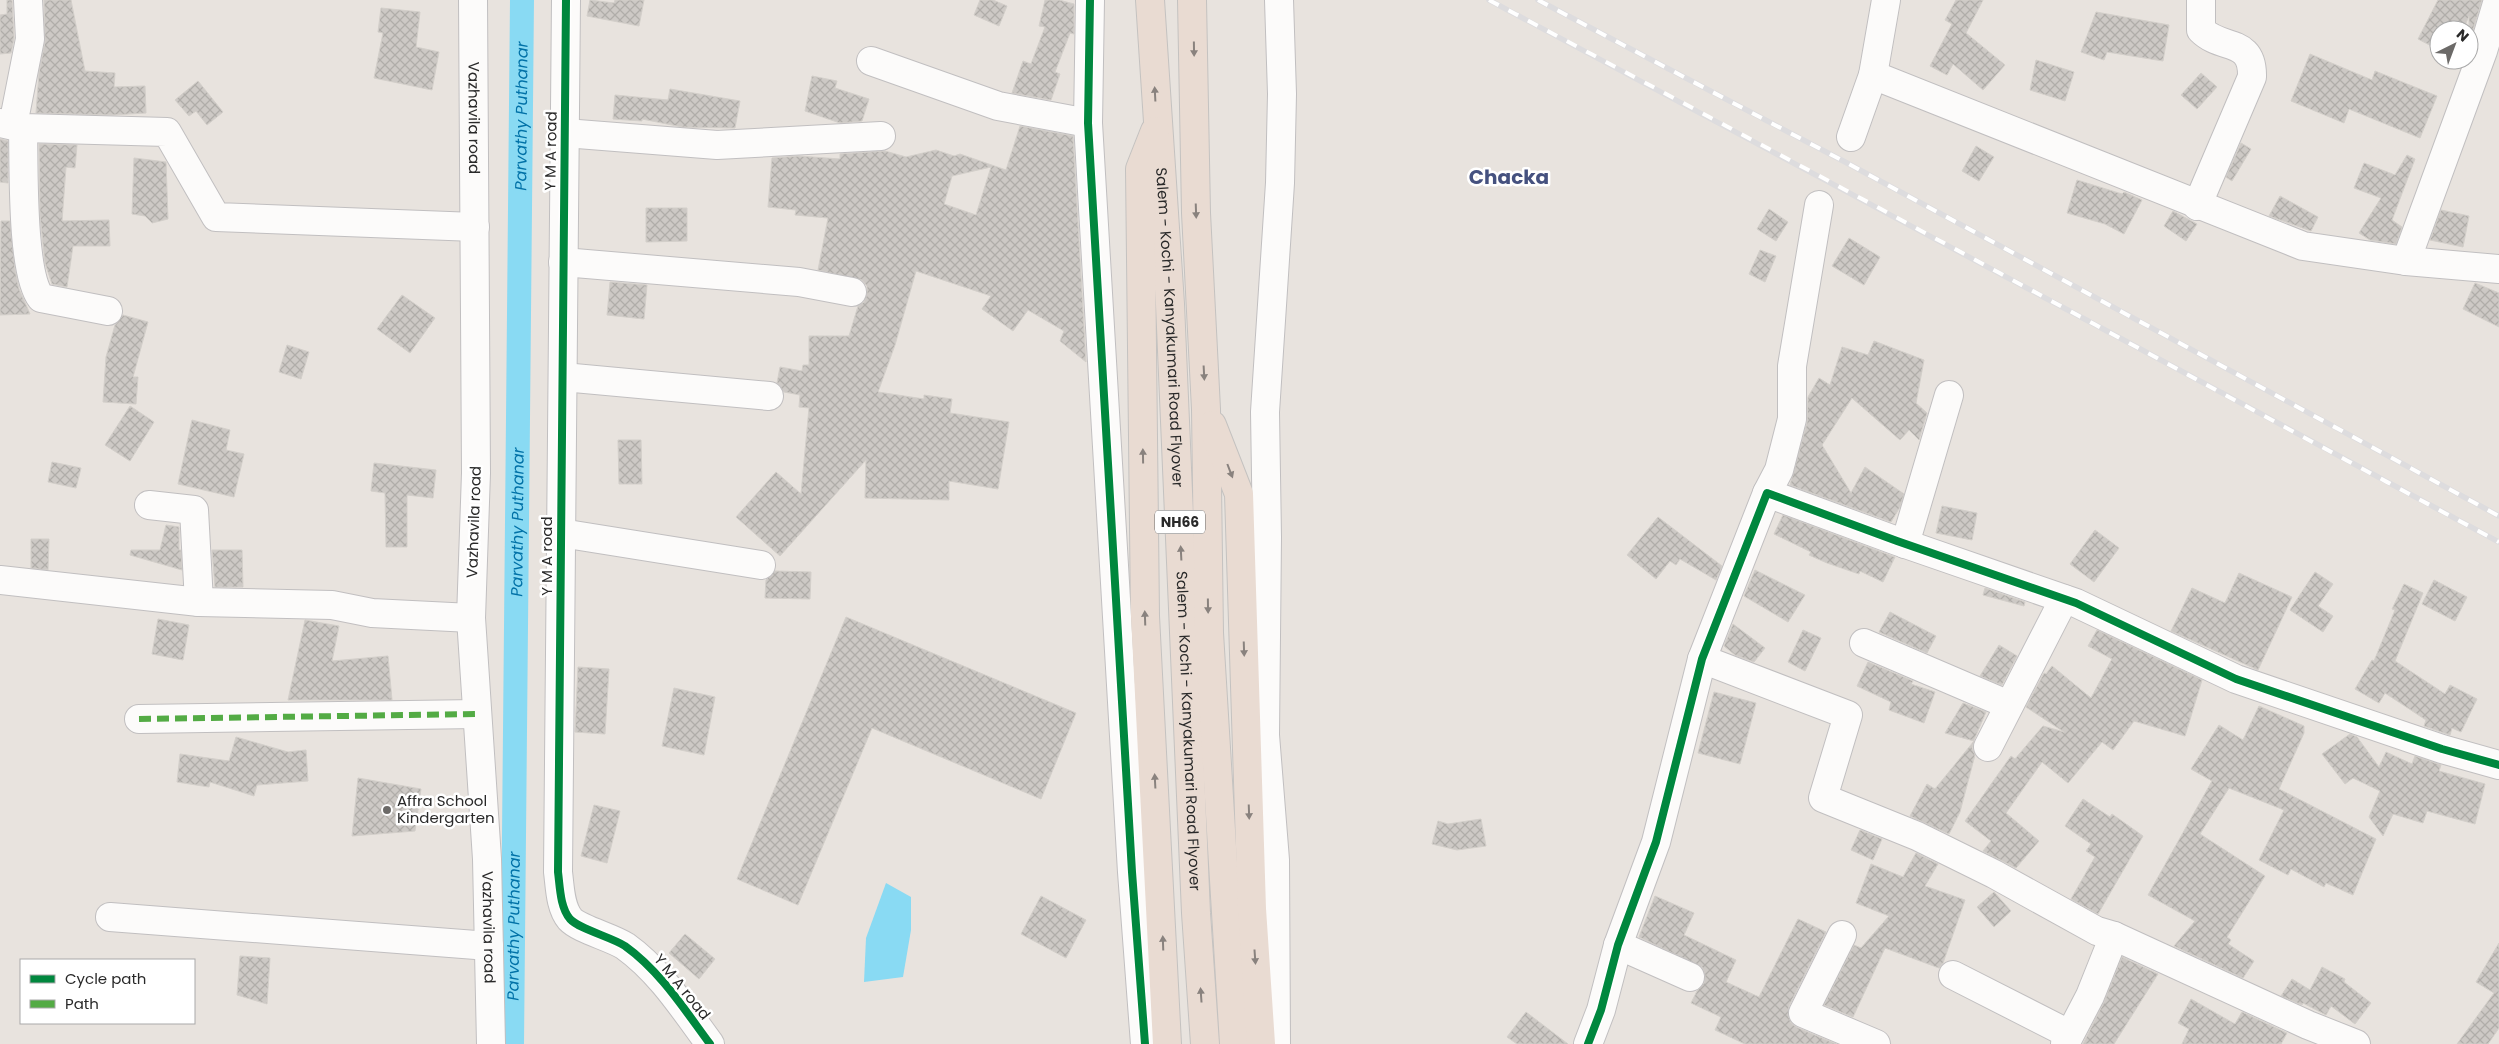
<svg xmlns="http://www.w3.org/2000/svg" width="2499" height="1044" font-family="Poppins,sans-serif">
<defs>
<pattern id="building-cross-hatch" width="8" height="8" patternUnits="userSpaceOnUse" patternTransform="scale(1.25)"><rect width="8" height="8" fill="#cdc9c5"/><path d="M0 0l8 8M0 8l8-8" fill="none" stroke="#b0ada9"/></pattern>
</defs>
<rect width="100%" height="100%" fill="#e8e3de"/>
<path fill="#89daf3" d="M886 883 911 897V930L903 977 864 982 866 938Z"/>
<g fill="none" stroke-linecap="round" stroke-linejoin="round">
<path stroke="#89daf3" stroke-width="24" id="s1" d="M512 1044 522 0"/>
</g>
<path fill="url(#building-cross-hatch)" stroke="#d3cfca" fill-rule="evenodd" d="M7 0H12L14 38 11 53 0 54V15L7 14Z
M44 0H71L85 71 115 73 114 87 145 86 146 113 112 115 36 113 39 73 45 42Z
M590 0 614 3 615 0H644L639 26 587 16Z
M980 0H993L1007 6 999 26 974 15Z
M1045 0H1059L1074 4V34L1070 33 1055 72 1060 74 1051 100 1012 93 1023 61 1031 64 1045 27 1039 26Z
M1956 0H1983L1966 33 2005 65 1983 90 1953 64 1947 75 1930 66 1952 24 1945 20Z
M2438 0H2482L2469 43V16L2463 30H2439V50L2418 39Z
M381 8 420 12 416 47 439 52 432 90 374 78 383 33 378 32Z
M2096 12 2169 25 2163 61 2107 52 2104 60 2081 52Z
M2310 54 2372 80 2375 71 2437 96 2420 138 2349 109 2344 123 2291 101Z
M2036 60 2074 72 2065 101 2030 90Z
M2201 73 2217 87 2197 109 2181 95Z
M812 76 837 81 835 88 869 99 862 121 840 123 805 111Z
M198 81 223 112 207 125 196 111 189 116 175 100Z
M670 89 740 101 735 128 682 127 642 119V121L613 119 615 95 668 100Z
M1020 126 1073 136 1086 362 1060 341 1064 331 1028 310 1013 331 982 309 991 296 916 271 895 345 878 392 924 399V395L952 399 950 413 1009 422 998 489 949 481V500L865 498 866 460 780 556 736 517 776 472 801 494 809 408 799 407 800 395 784 392 777 383 780 367 802 371 803 365H809V336H849L858 306 864 302 867 294V286L862 280 818 270 828 218 795 215 796 210 768 207 772 158 799 156 840 159V154L885 151 906 157 936 150 954 156 960 154 1006 170ZM991 167 976 215 944 204 952 176Z
M0 139 8 141V183L0 182Z
M2241 143 2251 149 2232 181 2226 177Z
M39 144 77 145 75 168 66 167 62 221 109 220 110 246H73L67 287 52 284 45 263 40 216Z
M1976 146 1994 157 1979 181 1962 171Z
M2407 155 2415 159 2392 220 2402 227 2396 244 2370 240 2359 233 2381 198 2354 188 2364 163 2395 175Z
M134 158 166 162 168 219 152 223 145 216 132 214Z
M2077 180 2122 194 2124 192 2142 200 2124 234 2105 224 2067 213Z
M2280 196 2318 217 2311 231 2269 216Z
M646 208H687V241L646 242Z
M1769 209 1788 222 1776 241 1757 229Z
M2441 210 2469 216 2463 247 2430 240Z
M2173 211 2197 224 2186 241 2164 226Z
M1 221H10L15 270 19 289 30 314 0 315Z
M1849 238 1880 257 1864 285 1832 266Z
M1760 250 1776 256 1765 282 1749 274Z
M610 282 647 285 644 319 607 315Z
M2475 283 2499 293V327L2463 309Z
M402 295 435 318 410 353 377 329Z
M123 315 148 322 133 377H138L136 404 103 402 106 357 115 325Z
M1874 341 1924 360 1916 403 1927 413 1919 440 1909 430 1900 440 1852 398 1822 445 1851 493 1865 467 1904 494 1900 507 1891 522 1790 485 1807 423 1808 397 1819 378 1830 385 1842 347 1868 355Z
M287 345 309 352 301 379 279 372Z
M130 406 154 422 130 461 105 445Z
M192 420 230 430 226 450 244 454 234 497 178 484Z
M618 440H641L642 484H619Z
M52 462 81 468 76 488 48 482Z
M374 463 436 470 433 498 407 495V547H386L385 493 371 491Z
M1942 506 1977 513 1972 540 1936 533Z
M1783 515 1892 556 1895 557 1883 582 1860 571 1859 574 1827 563 1809 555 1811 552 1774 534Z
M1658 517 1722 566 1716 580 1680 559 1676 565 1670 561 1656 579 1627 555Z
M166 525 179 527V550H181L182 570 130 555 131 550H160Z
M2095 530 2119 548 2094 582 2070 564Z
M31 539H49L48 570 31 568Z
M212 550H242L243 587H215Z
M1755 570 1805 595 1788 622 1744 596Z
M775 571 811 572 810 599 765 598 766 580Z
M2315 572 2333 584 2318 606 2333 616 2323 632 2290 610Z
M2239 573 2292 597 2258 670 2171 631 2192 588 2225 603Z
M2434 580 2467 597 2455 621 2422 604Z
M2404 584 2423 593 2395 661 2445 694 2450 685 2477 699 2461 732 2452 728 2450 735 2424 726 2426 720 2385 693 2379 703 2355 689 2372 660 2374 661 2395 610 2392 609Z
M1985 588 2025 602 2024 606 1983 595Z
M1890 612 1936 636 1927 653 1879 632Z
M846 617 1076 713 1041 799 872 728 798 905 737 879Z
M158 619 189 625 183 660 152 654Z
M305 620 339 626 332 661 388 656 392 700H288Z
M1733 624 1765 648 1754 662 1735 655 1724 646Z
M1803 630 1821 638 1805 671 1788 662Z
M2097 630 2202 680 2185 736 2134 721 2113 750 2102 742 2068 783 2042 762 2006 813 2039 841 2016 868 1983 851 1991 841 1965 821 2011 756 2015 759 2043 726 2064 732 2026 707 2044 673 2046 674 2052 666 2091 698 2112 659 2088 646Z
M1999 645 2017 656 2002 685 1980 676Z
M1868 662 1913 681 1911 684 1935 692 1924 723 1889 710 1891 702 1857 686Z
M578 667 609 669 605 734 575 732Z
M674 688 715 697 704 755 662 746Z
M1714 692 1756 703 1740 764 1698 753Z
M1963 703 1986 712 1974 740 1972 748 1975 755 1960 812 1949 834 1910 816 1927 784 1935 789 1974 741 1945 733Z
M2259 706 2304 726V733L2279 789 2376 839 2353 895 2326 883 2324 887 2291 869 2288 875 2259 860 2284 810 2229 788 2200 834 2265 876 2227 937 2231 940 2228 944 2254 961 2243 978 2174 946 2195 921 2148 895 2212 781 2191 769 2219 725 2243 740Z
M2350 734 2357 737 2379 767 2386 752 2412 764 2415 756 2441 765 2439 771 2485 784 2475 824 2427 811 2423 823 2393 814 2383 836 2369 817 2380 791 2353 778 2345 784 2322 754Z
M236 737 288 752 306 750 308 781 257 785 254 796 210 782 209 787 177 782 180 754 229 761Z
M358 778 421 789 415 831 352 836Z
M2083 799 2110 817 2112 814 2143 836 2098 914 2071 899 2095 857 2086 851 2091 844 2065 826Z
M594 805 620 811 607 863 581 856Z
M1481 819 1486 846 1457 850 1432 844 1438 821 1448 824Z
M1860 830 1882 839 1873 860 1851 850Z
M1916 853 1938 864 1925 886 1965 900 1943 963 1939 968 1885 948 1853 1017 1824 1005 1854 945 1861 948 1889 916 1856 903 1871 864 1903 877Z
M1994 892 2011 911 1994 927 1977 907Z
M1041 896 1086 920 1066 958 1021 934Z
M1655 896 1694 913 1684 935 1736 960 1726 982 1759 997 1798 919 1826 932 1789 1006 1788 1015 1791 1023 1796 1027 1836 1044H1745L1715 1030 1721 1017 1691 1003 1697 991 1704 983 1705 975 1702 967 1639 937Z
M685 934 715 959 699 979 669 953Z
M2499 943V1028L2488 1044H2457L2494 993 2476 982Z
M240 956 270 958 267 1004 237 995Z
M2122 957 2158 974 2114 1044H2083L2104 1002Z
M2322 967 2345 979 2344 982 2371 1003 2355 1024 2331 1006 2326 1015 2303 1003 2302 1005 2281 996 2292 979 2310 990Z
M2191 999 2235 1024 2242 1012 2287 1033 2281 1044H2182L2189 1029 2178 1023Z
M1526 1012 1568 1044H1517L1507 1037Z"/>
<g fill="none" stroke-linecap="round" stroke-linejoin="round">
<defs>
<g id="minor">
<path id="s2" d="M473 0 476 473 471 618 487 859 491 1044"/>
<path d="M566 0 558 872C560 887 560 907 570 919 579 929 611 937 625 946 660 971 684 1009 710 1044"/>
<path d="M1090 0 1088 123 1132 872 1145 1044"/>
<path d="M871 61 998 106 1088 123"/>
<path d="M1873 75 2303 246 2406 261 2499 269"/>
<path d="M0 123 23 128 167 132 216 217 475 227"/>
<path d="M13 125 30 39 28 0"/>
<path d="M23 128C24 164 21 273 41 298L108 311"/>
<path d="M565 133 717 145 881 136"/>
<path d="M1851 137 1873 75 1886 0"/>
<path d="M2197 206 2252 77C2253 37 2222 51 2201 30V0"/>
<path d="M2406 261 2483 51 2498 0"/>
<path d="M563 262 799 282 852 292"/>
<path d="M563 377 769 396"/>
<path d="M1767 493 1779 470 1792 419V366L1819 205"/>
<path d="M149 505 194 510 199 602"/>
<path d="M561 533 761 565"/>
<path d="M1905 544 1949 395"/>
<path d="M0 580 199 602 332 605 372 613 471 618"/>
<path d="M1864 643 2009 705"/>
<path d="M1702 659 1848 715 1823 798 1917 836 1994 874 2097 931 2114 936 2308 1025 2356 1044"/>
<path d="M139 719 477 714"/>
<path d="M1988 747 2064 599"/>
<path d="M110 917 489 946"/>
<path d="M1842 935 1803 1013 1876 1044"/>
<path d="M1618 945 1690 977"/>
<path d="M1953 975 2069 1034"/>
<path d="M1276 1044 1275 860 1265 735 1267 537 1265 412 1280 183 1282 94 1279 0"/>
<path d="M1588 1044 1601 1010 1618 945 1656 842 1702 659 1767 493 1897 541 2076 603 2236 679 2442 749 2499 765"/>
<path d="M2065 1044 2090 996 2114 936"/>
</g>
<g id="highway">
<path id="s3" d="M1150 0 1170 304 1196 913 1205 1044"/>
<path d="M1192 0 1196 213 1206 409 1209 633 1234 1044"/>
<path d="M1155 131 1140 169 1145 616 1167 1044"/>
<path d="M1212 425 1239 494 1252 909 1261 1044"/>
</g>
</defs>
<use href="#minor" stroke="#c1bfc0" stroke-width="30"/>
<use href="#highway" stroke="#c4c2c0" stroke-width="30"/>
<use href="#minor" stroke="#fcfbfa" stroke-width="28"/>
<use href="#highway" stroke="#e9dbd2" stroke-width="28"/>
<defs>
<path id="rail" d="M1489 0C1827 178 2162 362 2499 542
M1538 0 1847 163 2499 516"/>
</defs>
<use href="#rail" stroke="#dddcde" stroke-width="5.5"/>
<use href="#rail" stroke="#fff" stroke-width="4" stroke-dasharray="11" stroke-linecap="butt"/>
<path stroke="#53ab44" stroke-width="6" stroke-dasharray="12 6" stroke-linecap="butt" d="M139 719 477 714"/>
<defs>
<path id="cycleway" d="M566 0 558 872C560 887 560 907 570 919 579 929 611 937 625 946 660 971 684 1009 710 1044
M1090 0 1088 123 1132 872 1145 1044
M1588 1044 1601 1010 1618 945 1656 842 1702 659 1767 493 1897 541 2076 603 2236 679 2442 749 2499 765"/>
</defs>
<use href="#cycleway" stroke="#fff" stroke-width="11"/>
<use href="#cycleway" stroke="#00873e" stroke-width="8"/>
</g>
<defs><path id="oneway-solid" d="M-6-.8H1V-3.2L6.5 0L1 3.2V.8H-6Z" transform="scale(1.25)"/></defs>
<g fill="#89827e">
<use href="#oneway-solid" transform="translate(1194 49) rotate(89)"/>
<use href="#oneway-solid" transform="translate(1155 94) rotate(-93)"/>
<use href="#oneway-solid" transform="translate(1196 211) rotate(88)"/>
<use href="#oneway-solid" transform="translate(1204 373) rotate(87)"/>
<use href="#oneway-solid" transform="translate(1143 456) rotate(-91)"/>
<use href="#oneway-solid" transform="translate(1230 471) rotate(69)"/>
<use href="#oneway-solid" transform="translate(1181 553) rotate(-93)"/>
<use href="#oneway-solid" transform="translate(1208 606) rotate(89)"/>
<use href="#oneway-solid" transform="translate(1145 618) rotate(-92)"/>
<use href="#oneway-solid" transform="translate(1244 649) rotate(88)"/>
<use href="#oneway-solid" transform="translate(1155 781) rotate(-93)"/>
<use href="#oneway-solid" transform="translate(1249 812) rotate(88)"/>
<use href="#oneway-solid" transform="translate(1163 943) rotate(-92)"/>
<use href="#oneway-solid" transform="translate(1255 957) rotate(86)"/>
<use href="#oneway-solid" transform="translate(1201 995) rotate(-94)"/>
</g>
<circle fill="#6c6a68" stroke="#fff" stroke-width="2" cx="387" cy="810" r="5"/>
<g text-anchor="middle" stroke-width="5" stroke-linejoin="round" paint-order="stroke">
<rect fill="#fff" stroke="#696969" stroke-width="1" x="1155" y="510.5" width="50" height="23" rx="4"/>
<g font-size="14" font-weight="bold" fill="#292929">
<text x="1180" y="527">NH66</text>
</g>
<g font-size="15" fill="#292929" stroke="#fff">
<text dy="5" stroke="none"><textPath href="#s2" startOffset="118">Vazhavila road</textPath></text>
<text transform="translate(551 151) rotate(-89)" y="5">Y M A road</text>
<text dy="5" stroke="none"><textPath href="#s3" startOffset="328">Salem - Kochi - Kanyakumari Road Flyover</textPath></text>
<text transform="translate(474 522) rotate(-88)" y="5">Vazhavila road</text>
<text transform="translate(547 556) rotate(-90)" y="5">Y M A road</text>
<text dy="5" stroke="none"><textPath href="#s3" startOffset="732">Salem - Kochi - Kanyakumari Road Flyover</textPath></text>
<text dy="5" stroke="none"><textPath href="#s2" startOffset="928">Vazhavila road</textPath></text>
<text transform="translate(682 987) rotate(51)" y="5">Y M A road</text>
</g>
<g font-size="15" fill="#292929" stroke="#fff" text-anchor="start">
<text x="397" y="806">Affra School<tspan x="397" dy="17">Kindergarten</tspan></text>
</g>
<g font-size="16" font-style="italic" fill="#0071a7" stroke="#fff">
<text dy="6" stroke="none"><textPath href="#s1" startOffset="928">Parvathy Puthanar</textPath></text>
<text dy="6" stroke="none"><textPath href="#s1" startOffset="522">Parvathy Puthanar</textPath></text>
<text dy="6" stroke="none"><textPath href="#s1" startOffset="118">Parvathy Puthanar</textPath></text>
</g>
<g font-size="20" font-weight="bold" fill="#45517f" stroke="#fff">
<text x="1509" y="184">Chacka</text>
</g>
</g>
<rect x="20" y="959" width="175" height="65" fill="#ffffff" stroke="#a9a9a9"/>
<rect x="30" y="975" width="25" height="8" fill="#00873e" stroke="#a9a9a9"/>
<text x="65" y="984" font-size="15" fill="#292929">Cycle path</text>
<rect x="30" y="1000" width="25" height="8" fill="#53ab44" stroke="#a9a9a9"/>
<text x="65" y="1009" font-size="15" fill="#292929">Path</text>
<g transform="translate(2454 45) rotate(42)"><circle r="24" fill="#ffffff" stroke="#a9a9a9"/>
<path d="M0-4L9 19L0 12L-9 19Z" fill="#6c6a68"/>
<text y="-8" font-size="14" font-weight="bold" text-anchor="middle" fill="#292929">N</text>
</g>
</svg>
